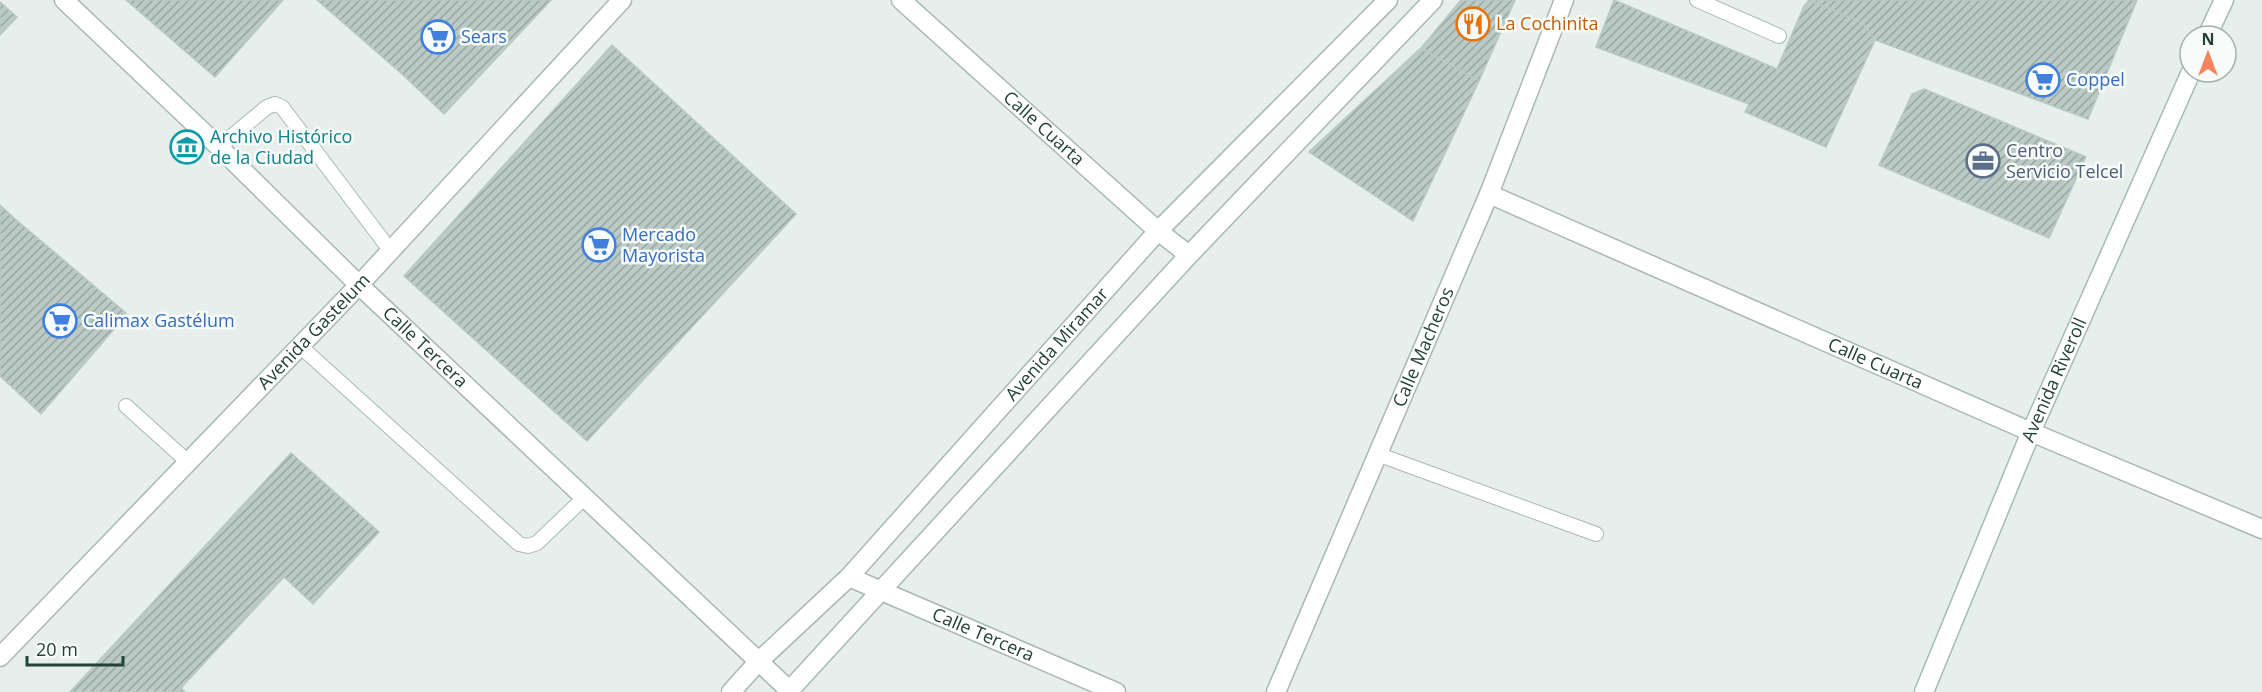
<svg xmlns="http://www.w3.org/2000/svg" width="2262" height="692" font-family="'Open Sans',sans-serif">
<defs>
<pattern id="building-hatch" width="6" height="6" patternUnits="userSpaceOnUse" patternTransform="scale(1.5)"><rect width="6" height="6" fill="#bbcac4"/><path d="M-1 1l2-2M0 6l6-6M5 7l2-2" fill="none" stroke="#98a6a0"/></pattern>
</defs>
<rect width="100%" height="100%" fill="#e6efeb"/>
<path fill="url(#building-hatch)" stroke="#b8c9c2" stroke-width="1.5" d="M126 0H283L215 77Z
M317 0H551L444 114 402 74Z
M1461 0H1515L1479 81 1421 48Z
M1614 0 1777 69 1804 6 1809 0 1863 23 1875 40 1826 147 1745 112 1749 104 1596 47Z
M1810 0H2137L2088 119 1875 40 1863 23Z
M0 2 17 17 0 35Z
M612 45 796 214 587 441 404 276Z
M1421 48 1479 81 1413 221 1309 152Z
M1924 89 2086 157 2049 238 1879 165 1912 94Z
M0 205 14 218 0 232Z
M14 218 126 313 115 328 41 414 0 376V232Z
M291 453 379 532 313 604 284 577 181 688 185 692H70Z"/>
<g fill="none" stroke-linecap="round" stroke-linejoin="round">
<defs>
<path id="service" d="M1697 0 1779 36
M219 147 267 107 275 104 282 107 390 250
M300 346 519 544 528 546 537 543 584 498
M126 406 188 462
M1377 454 1596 534"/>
<g id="minor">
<path id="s1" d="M64 0 219 147 359 285 789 690"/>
<path id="s2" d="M901 0 1158 231 1189 255"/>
<path id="s3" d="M1489 194 2031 432 2262 529"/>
<path id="s4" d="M849 577 1116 692"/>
<path id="s5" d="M0 657 359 285 622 0"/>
<path id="s6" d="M731 692 758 662 849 577 1158 231 1388 0"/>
<path d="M788 692 1189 255 1433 0"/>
<path id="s7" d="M1276 692 1489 194 1564 0"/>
</g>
<g id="secondary">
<path d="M2207 36 2224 0"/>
<path id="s8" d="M1924 692 2031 432 2191 72"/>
</g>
</defs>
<use href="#service" stroke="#a8b8b2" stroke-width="16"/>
<use href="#minor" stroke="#a8b8b2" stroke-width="21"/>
<use href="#secondary" stroke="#a4bbb3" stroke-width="21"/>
<use href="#service" stroke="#fff" stroke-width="14"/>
<use href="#minor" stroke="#fff" stroke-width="18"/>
<use href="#secondary" stroke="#fff" stroke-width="18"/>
</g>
<defs>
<symbol id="restaurant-ring" viewBox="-11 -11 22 22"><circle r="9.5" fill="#f7fbf9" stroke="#e8710a" stroke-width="1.5"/><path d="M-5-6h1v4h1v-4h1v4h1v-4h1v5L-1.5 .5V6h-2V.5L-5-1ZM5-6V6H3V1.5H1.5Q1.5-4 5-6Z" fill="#e8710a"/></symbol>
<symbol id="supermarket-ring" viewBox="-11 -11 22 22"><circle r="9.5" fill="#f7fbf9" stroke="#3f7fe0" stroke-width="1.5"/><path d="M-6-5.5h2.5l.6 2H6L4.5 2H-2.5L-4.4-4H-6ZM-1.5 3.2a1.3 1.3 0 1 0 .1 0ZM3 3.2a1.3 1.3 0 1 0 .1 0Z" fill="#3f7fe0"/></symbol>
<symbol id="museum-ring" viewBox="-11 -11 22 22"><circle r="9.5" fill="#f7fbf9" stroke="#0f9aa8" stroke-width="1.5"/><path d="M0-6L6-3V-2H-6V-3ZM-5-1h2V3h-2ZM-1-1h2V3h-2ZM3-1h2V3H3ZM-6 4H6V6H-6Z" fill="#0f9aa8"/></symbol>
<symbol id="office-ring" viewBox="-11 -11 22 22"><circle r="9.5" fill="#f7fbf9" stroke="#5c6f8a" stroke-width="1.5"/><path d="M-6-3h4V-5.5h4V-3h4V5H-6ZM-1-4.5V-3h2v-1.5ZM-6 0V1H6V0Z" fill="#5c6f8a"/></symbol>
</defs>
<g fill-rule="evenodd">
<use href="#restaurant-ring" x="1454" y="5" width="38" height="38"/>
<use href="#supermarket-ring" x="419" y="18" width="38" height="38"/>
<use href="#supermarket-ring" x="2024" y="61" width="38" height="38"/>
<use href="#museum-ring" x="168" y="128" width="38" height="38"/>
<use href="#office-ring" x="1964" y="142" width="38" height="38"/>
<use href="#supermarket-ring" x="580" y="226" width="38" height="38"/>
<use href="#supermarket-ring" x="41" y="302" width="38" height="38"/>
</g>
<g text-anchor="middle" stroke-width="5" stroke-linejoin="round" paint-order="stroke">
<g font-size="18" fill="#c56008" stroke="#f7fbf9" text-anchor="start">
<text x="1496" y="30">La Cochinita</text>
</g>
<g font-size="18" fill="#366cbe" stroke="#f7fbf9" text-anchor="start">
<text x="461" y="43">Sears</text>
<text x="2066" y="86">Coppel</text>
<text x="622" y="241">Mercado<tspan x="622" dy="21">Mayorista</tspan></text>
<text x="83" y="327">Calimax Gastélum</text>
</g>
<g font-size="18" fill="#24423a" stroke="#f7fbf9">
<text dy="6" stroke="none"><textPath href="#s2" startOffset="192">Calle Cuarta</textPath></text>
<text dy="6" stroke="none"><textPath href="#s5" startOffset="452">Avenida Gastelum</textPath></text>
<text dy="6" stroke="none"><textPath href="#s6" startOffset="477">Avenida Miramar</textPath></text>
<text dy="6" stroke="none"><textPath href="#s1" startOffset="501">Calle Tercera</textPath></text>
<text dy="6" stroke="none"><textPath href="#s7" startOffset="375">Calle Macheros</textPath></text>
<text dy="6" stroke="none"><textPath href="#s3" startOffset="422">Calle Cuarta</textPath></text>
<text dy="6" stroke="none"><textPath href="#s8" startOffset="338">Avenida Riveroll</textPath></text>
<text dy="6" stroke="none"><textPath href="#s4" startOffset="146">Calle Tercera</textPath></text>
</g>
<g font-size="18" fill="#0d838f" stroke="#f7fbf9" text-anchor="start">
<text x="210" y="143">Archivo Histórico<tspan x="210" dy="21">de la Ciudad</tspan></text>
</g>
<g font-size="18" fill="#4e5e75" stroke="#f7fbf9" text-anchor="start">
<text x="2006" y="157">Centro<tspan x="2006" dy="21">Servicio Telcel</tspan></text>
</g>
</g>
<g transform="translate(2208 54)"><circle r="28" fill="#f7fbf9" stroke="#a3b1ad" stroke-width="1.5"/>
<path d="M0-4.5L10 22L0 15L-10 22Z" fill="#f4845f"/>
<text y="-9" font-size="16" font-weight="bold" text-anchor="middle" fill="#24423a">N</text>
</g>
<path d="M27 656v9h96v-9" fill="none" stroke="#24423a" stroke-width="3"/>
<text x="36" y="656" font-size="18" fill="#24423a" stroke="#f7fbf9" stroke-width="4.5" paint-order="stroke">20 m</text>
</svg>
